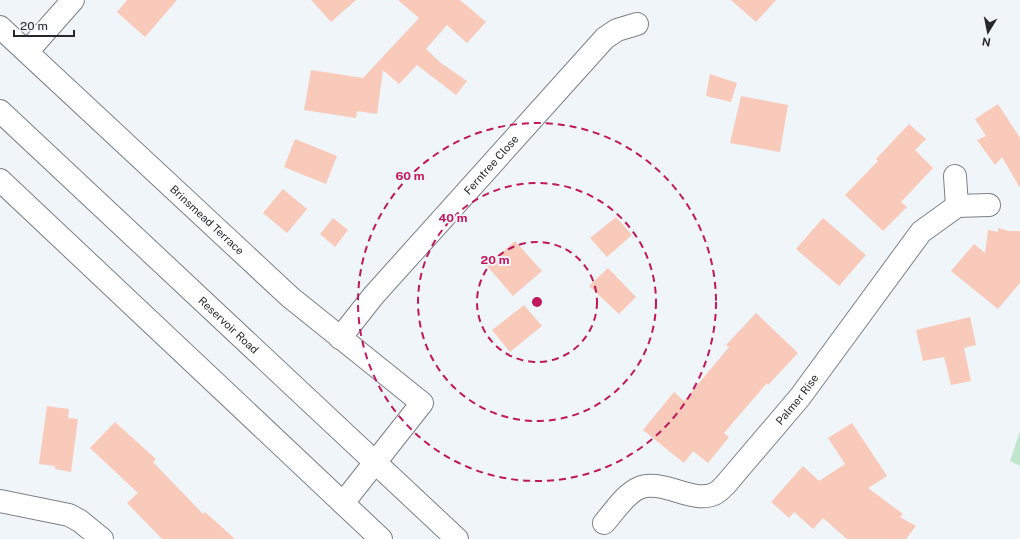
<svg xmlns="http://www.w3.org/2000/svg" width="1020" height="539" font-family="'Public Sans',sans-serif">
<rect width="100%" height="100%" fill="#f0f5fa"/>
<path fill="#c1e6ce" d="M1020 431V466L1010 461Z"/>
<path fill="#f9c9b9" d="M127 0H177L145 37 117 12Z
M311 0H356L331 22Z
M398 0H460L486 22 467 43 447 25 426 49 441 63 467 81 456 95 417 65 399 84 383 70 377 114 357 111 356 118 304 110 311 70 363 78 419 18Z
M731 0H776L756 22Z
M710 74 737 83 731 102 706 96Z
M741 96 788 105 780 152 730 143Z
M998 104 1020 138V188L1002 157 995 165 977 140 986 136 975 119Z
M909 124 926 139 915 150 933 168 901 202 907 207 883 231 845 195 878 161 876 159Z
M295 139 337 156 326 184 284 167Z
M283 189 307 209 287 233 263 213Z
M616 217 632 235 607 257 590 238Z
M333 218 348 230 335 247 320 234Z
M823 218 866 255 839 286 796 249Z
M998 228 1009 231H1020V283L998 309 951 271 974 244 985 253 988 230 998 232Z
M515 241 542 271 513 296 487 266Z
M608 268 636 297 619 314 589 286Z
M524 305 542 326 510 352 492 330Z
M756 313 798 353 768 385 767 383 724 433 729 437 708 463 693 451 684 463 643 430 674 392 684 401 729 347 726 345Z
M970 317 976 345 964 348 971 381 951 385 944 357 923 361 916 330Z
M47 406 69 409 68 418 78 419 71 472 55 469V466L39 464Z
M115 422 156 459 153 462 203 514 205 512 235 539H162L127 503 138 493 90 448Z
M852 423 887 476 868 488 903 514 900 517 916 526 906 539H847L823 518 813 529 794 512 789 518 771 502 803 466 819 481 845 464 828 438Z"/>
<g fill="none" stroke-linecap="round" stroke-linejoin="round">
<defs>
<g id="minor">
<path id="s1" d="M0 27 290 297 422 403 343 503"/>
<path d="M27 52 73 0"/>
<path d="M955 176 957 206"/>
<path d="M957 206 989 205"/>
<path id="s2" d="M340 338 374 295 605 38 617 30 637 24"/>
<path d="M0 501 69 515 80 521 102 539"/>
<path id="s3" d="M604 523C614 512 625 494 639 488 661 478 693 504 714 494 719 492 723 487 726 484L800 397 921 232 957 206"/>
</g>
<g id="major">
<path id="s4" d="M0 111 457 539"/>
<path d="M0 180 381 539"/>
</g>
</defs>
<use href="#minor" stroke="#7c8085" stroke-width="24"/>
<use href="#major" stroke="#7c8085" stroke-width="24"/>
<use href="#minor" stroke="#fff" stroke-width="22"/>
<use href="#major" stroke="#fff" stroke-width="22"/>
</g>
<g fill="none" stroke="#c2185b" stroke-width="2" stroke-dasharray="7 5">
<circle cx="537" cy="302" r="60"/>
<circle cx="537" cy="302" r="119"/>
<circle cx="537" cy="302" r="179"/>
</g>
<g text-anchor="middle" stroke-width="4" stroke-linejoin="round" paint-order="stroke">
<g font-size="11" fill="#27282a" stroke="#f0f5fa">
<text dy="4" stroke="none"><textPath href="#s2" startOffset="230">Ferntree Close</textPath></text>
<text dy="4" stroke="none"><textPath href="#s1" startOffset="283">Brinsmead Terrace</textPath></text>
<text dy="4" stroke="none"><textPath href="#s4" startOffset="313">Reservoir Road</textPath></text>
<text dy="4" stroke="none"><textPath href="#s3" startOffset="253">Palmer Rise</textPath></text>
</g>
</g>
<circle cx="537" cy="302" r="6" fill="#c2185b" stroke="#f0f5fa" stroke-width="2"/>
<g font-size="12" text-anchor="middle" font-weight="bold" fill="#c2185b" stroke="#f0f5fa" stroke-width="4" stroke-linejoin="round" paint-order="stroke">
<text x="410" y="180">60 m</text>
<text x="453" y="222">40 m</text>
<text x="495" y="264">20 m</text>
</g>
<g transform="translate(988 32) rotate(190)" stroke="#f0f5fa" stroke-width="3" paint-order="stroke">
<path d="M0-3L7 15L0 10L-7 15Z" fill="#27282a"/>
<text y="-6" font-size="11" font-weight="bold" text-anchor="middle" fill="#27282a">N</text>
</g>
<path d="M14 30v6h60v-6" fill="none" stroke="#27282a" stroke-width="2"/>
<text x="20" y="30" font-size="12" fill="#27282a" stroke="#f0f5fa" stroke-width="3" paint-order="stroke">20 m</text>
</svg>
